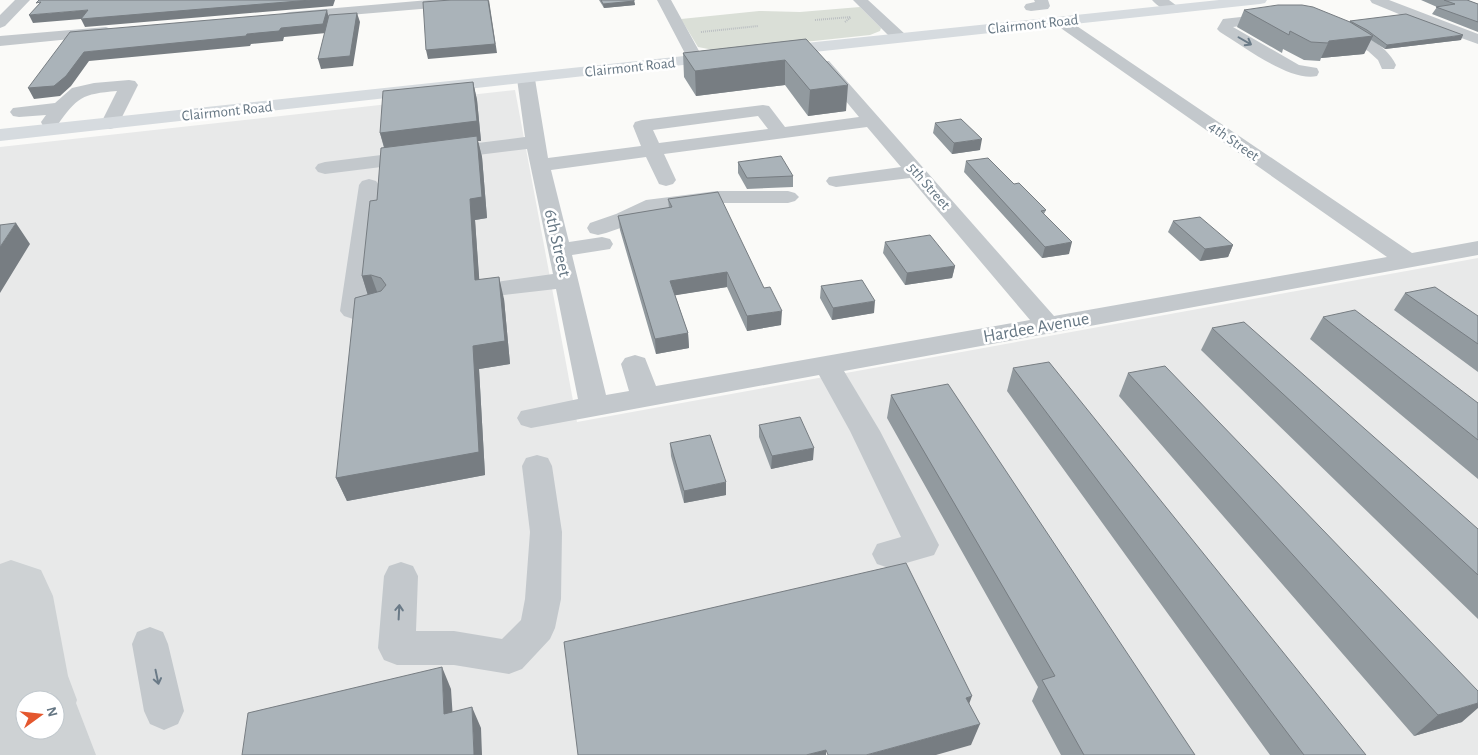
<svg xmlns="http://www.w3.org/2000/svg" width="1478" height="755" font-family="'Alegreya Sans',sans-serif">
<rect width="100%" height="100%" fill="#fafaf8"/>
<path fill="#e8e9e9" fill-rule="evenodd" d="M515 90 577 422 1478 258V755H0V147ZM25 700H55V730H25Z"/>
<path fill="#dadfd7" d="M860 7 881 28 880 31 870 35 719 51 698 47 681 19 759 11 800 12Z"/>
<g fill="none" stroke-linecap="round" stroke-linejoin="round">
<path fill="#ced2d4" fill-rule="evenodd" d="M11 560 41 570 53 596 68 676 77 700 76 703 96 755H0V564ZM25 700H55V730H25Z"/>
<path stroke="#bbbfc2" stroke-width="2" stroke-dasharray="1 1" stroke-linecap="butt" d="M815 20 851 17
M845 22 851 17
M701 32 758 26"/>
<path fill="#c3c8cc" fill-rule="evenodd" d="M15 0H30L5 26 0 28V15Z
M429 0H487L485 3 480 4 290 20 285 19 283 16 285 13 290 12Z
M657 0H671L704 60 702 63H690Z
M853 0H868L906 35 908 38 906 41H894Z
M1034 0H1048L1050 6 1048 9 1031 11 1026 10 1024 7 1026 4 1035 2Z
M1152 0H1169L1181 9 1179 12C1169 14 1158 7 1152 0Z
M1370 0H1389L1478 34V44L1428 26 1372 3Z
M1277 13 1282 14 1284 17 1282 20 1233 27 1299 65 1317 68 1319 72 1317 76C1290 82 1243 46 1220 32L1217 29 1223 19Z
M1060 17 1065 18 1412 253 1478 241V255L844 371 880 431 939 545 934 555 889 568 877 564 872 554 877 544 901 537 850 431 819 375 531 428 521 425 517 418 521 411 578 399 556 289 496 296 487 294 484 289 487 284 496 282 553 274 527 149 325 174 318 172 315 168 318 164 325 162 525 137 517 79 520 75H532L535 79 548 158 641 146 633 126 635 122 642 120 763 105 769 106 785 127 859 117 815 64 817 61H829L1054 316 1387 257 1055 24 1053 21 1055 18ZM758 116 768 129 659 143 653 130ZM867 127 901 167 829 177 826 181 829 185 836 187 910 178 1030 320 656 386 645 358 635 355 625 358 621 364 629 391 606 395 572 255 610 249 613 244 610 239 602 237 569 242 551 170 646 157 659 184 666 186 673 184 676 180 664 154Z
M1334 25C1357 31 1386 43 1396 65L1394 69H1382L1378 60 1368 51 1329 33 1326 30 1329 27Z
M106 27 111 29 114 32 111 35 0 46V36Z
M129 80 135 81 138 85 117 127 110 129 103 127 101 123 117 91C82 94 77 97 57 126L50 128 43 126 41 122 46 115 19 117 13 116 10 112 13 108 55 103 72 88 94 83Z
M369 179 376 181 379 185 367 301 379 299 388 302 392 307 388 312 353 319 344 316 340 311 359 185 362 181Z
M717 191H788L795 193 799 197 795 201 788 203H717L659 211 632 224 606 233 598 235 590 233 587 228 590 223 616 214 646 200Z
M537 455 548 458 552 466 562 532 561 599 555 628 550 639 522 669 509 674 454 665H397L384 660 378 648 384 576 389 566 401 562 413 566 418 576 416 631H454L502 639 521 620 525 599 530 532 522 466 526 458Z
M150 627 163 632 168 644 184 711 178 724 164 730 150 724 144 711 132 644 137 632Z"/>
<path fill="#d6dbdf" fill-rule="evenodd" d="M1219 0H1267L1265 3 1260 4 777 56 771 54 769 51 771 48 777 46Z
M722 52 728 54 730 57 728 60 0 141V129Z"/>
</g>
<path fill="#929a9f" d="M599 0H634L635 5 604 8Z
M1421 0H1467L1478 4V32L1432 14 1437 7Z
M1244 10 1349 22 1350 21 1461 40 1385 49 1371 40 1364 54 1321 58 1320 61 1304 60 1283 49 1282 53 1237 27Z
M806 39 846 111 808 116 785 85 696 96 684 77 683 53Z
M473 82 477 100 481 141H478L482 157 487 218 475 220 479 280 504 299 510 364 479 369 485 475 347 501 336 478 368 295 362 276 377 200 384 148 380 133Z
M935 123 980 150 952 154 933 133Z
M966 161 1014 184 1046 210 1044 214 1069 254 1042 258 964 172Z
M738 162 793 176V187L747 189 738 173Z
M668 199 781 325 747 331 727 287 675 295 688 333 689 348 656 354 620 230 618 216 669 208Z
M1173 221 1233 245 1228 257 1200 261 1168 232Z
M885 242 955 266 952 278 905 285 883 253Z
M821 286 874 313 832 320 820 298Z
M1405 293 1478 316V372L1394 310Z
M1323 317 1478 403V479L1310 339Z
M1212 328 1478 529V619L1201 350Z
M1013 368 1366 755H1270L1007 391Z
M1128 373 1462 722 1414 736 1119 396Z
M891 395 1195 755H1061L1032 701 1038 687 887 418Z
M759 425 813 460 771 469 759 437Z
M670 443 726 495 684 503 671 456Z"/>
<path fill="#777d82" d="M311 0H335L333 6 85 27 81 19 33 23 29 15 88 10Z
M489 0 497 53 428 59 426 50Z
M634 1 635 5 604 8 603 4Z
M327 10 329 19 326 33 284 37 283 41 251 44 250 46 89 61 71 86 60 96 34 99 28 88 84 52 247 34 281 28Z
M357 13 360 22 353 66 321 69 318 59Z
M1463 35 1461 40 1385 49 1387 45Z
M1373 36 1364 54 1321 58 1329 41Z
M785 60V85L696 96 695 71Z
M473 82 477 100 481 141H478L482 157 487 218 475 220 481 303 386 153 380 133Z
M848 85 846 111 808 116 810 90Z
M982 139 980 150 952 154 954 143Z
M16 223 30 244 0 293V247Z
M1072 242 1069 254 1042 258 1045 247Z
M1233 245 1228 257 1200 261 1205 249Z
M955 266 952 278 905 285 907 273Z
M727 272V287L671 296 670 281Z
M371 275 379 297 369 299 362 276Z
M499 277 504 299 510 364 479 369 485 475 347 501 336 478 473 346Z
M875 301 874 313 832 320 833 308Z
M782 311 781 325 747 331V316Z
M688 333 689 348 656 354 655 339Z
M814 448 813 460 771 469 772 456Z
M726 482V495L684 503V491Z
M442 667 451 689 454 735 444 714Z
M972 696 964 718 966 698Z
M1478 703V708L1462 722 1414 736 1438 715Z
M472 707 481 728 482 755H474Z
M980 724 971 745 936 755H866Z
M826 750V755H806Z"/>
<path fill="#aab3b9" stroke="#777d82" d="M39 0H311L81 19 88 10 29 15 41 2 36 3Z
M451 0H488L495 44 426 50 423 2Z
M601 0H634V1L603 4Z
M1444 0H1467L1478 4V22L1436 7 1455 4Z
M1278 5H1302L1313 7 1350 22 1373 36 1329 41 1328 43 1311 42 1290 31 1289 35 1244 10Z
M327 10 323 24 281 28 279 31 247 34 246 36 84 52 66 76 54 86 28 88 70 32Z
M357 13 350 56 318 59 329 15Z
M1406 14 1463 35 1387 45 1367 30 1350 21Z
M806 39 848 85 810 90 785 60 695 71 683 53Z
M473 82 477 121 380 133 383 91Z
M961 119 982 139 954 143 935 123Z
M477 136 482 197 470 199 475 280 499 277 505 341 473 346 479 452 336 478 355 298 381 291 386 285 381 278 371 275 362 276 370 201 377 200 381 148Z
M781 156 793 176 747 178 738 162Z
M988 158 1014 184 1019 183 1046 210 1041 211 1072 242 1045 247 966 161Z
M718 192 764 288 770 287 782 311 747 316 727 272 670 281 688 333 655 339 618 216 672 207 668 199Z
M1200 217 1233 245 1205 249 1173 221Z
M16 223 0 247V225Z
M930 235 955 266 907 273 885 242Z
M862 280 875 301 833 308 821 286Z
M1435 287 1478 316V344L1405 293Z
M1355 310 1478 403V440L1323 317Z
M1244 322 1478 529V575L1212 328Z
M1049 362 1366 755H1304L1013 368Z
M1165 366 1478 691V703L1438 715 1128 373Z
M948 384 1195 755H1084L1042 680 1055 676 891 395Z
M800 417 814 448 772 456 759 425Z
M710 435 726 482 684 491 670 443Z
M906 563 972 696 966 698 980 724 866 755H828L826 750 806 755H578L564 642Z
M442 667 444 714 472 707 474 755H242L248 713Z"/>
<defs><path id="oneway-shaft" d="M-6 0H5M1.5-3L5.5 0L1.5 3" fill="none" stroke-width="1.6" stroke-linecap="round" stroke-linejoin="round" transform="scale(1.25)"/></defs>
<g stroke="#6a7a87">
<use href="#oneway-shaft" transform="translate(1245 41) rotate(30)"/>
<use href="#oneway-shaft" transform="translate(399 612) rotate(-87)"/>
<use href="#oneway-shaft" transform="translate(157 677) rotate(78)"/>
</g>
<g text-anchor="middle" stroke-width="5" stroke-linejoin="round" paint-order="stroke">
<g font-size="15" fill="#657683" stroke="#fff">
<text transform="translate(1033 24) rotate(-6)" y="5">Clairmont Road</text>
<text transform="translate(630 67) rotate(-6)" y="5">Clairmont Road</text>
<text transform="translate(227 111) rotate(-6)" y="5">Clairmont Road</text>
<text transform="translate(1234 141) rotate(35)" y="5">4th Street</text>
<text transform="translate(929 186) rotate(49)" y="5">5th Street</text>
</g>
<g font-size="18" fill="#657683" stroke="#fff">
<text transform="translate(558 243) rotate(77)" y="6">6th Street</text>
<text transform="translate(1036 327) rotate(-10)" y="6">Hardee Avenue</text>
</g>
</g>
<g transform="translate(40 715) rotate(75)"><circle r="24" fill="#ffffff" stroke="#c1c8cd"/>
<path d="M0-4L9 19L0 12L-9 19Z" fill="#e4572e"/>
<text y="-8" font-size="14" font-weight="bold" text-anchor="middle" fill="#657683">N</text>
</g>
</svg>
